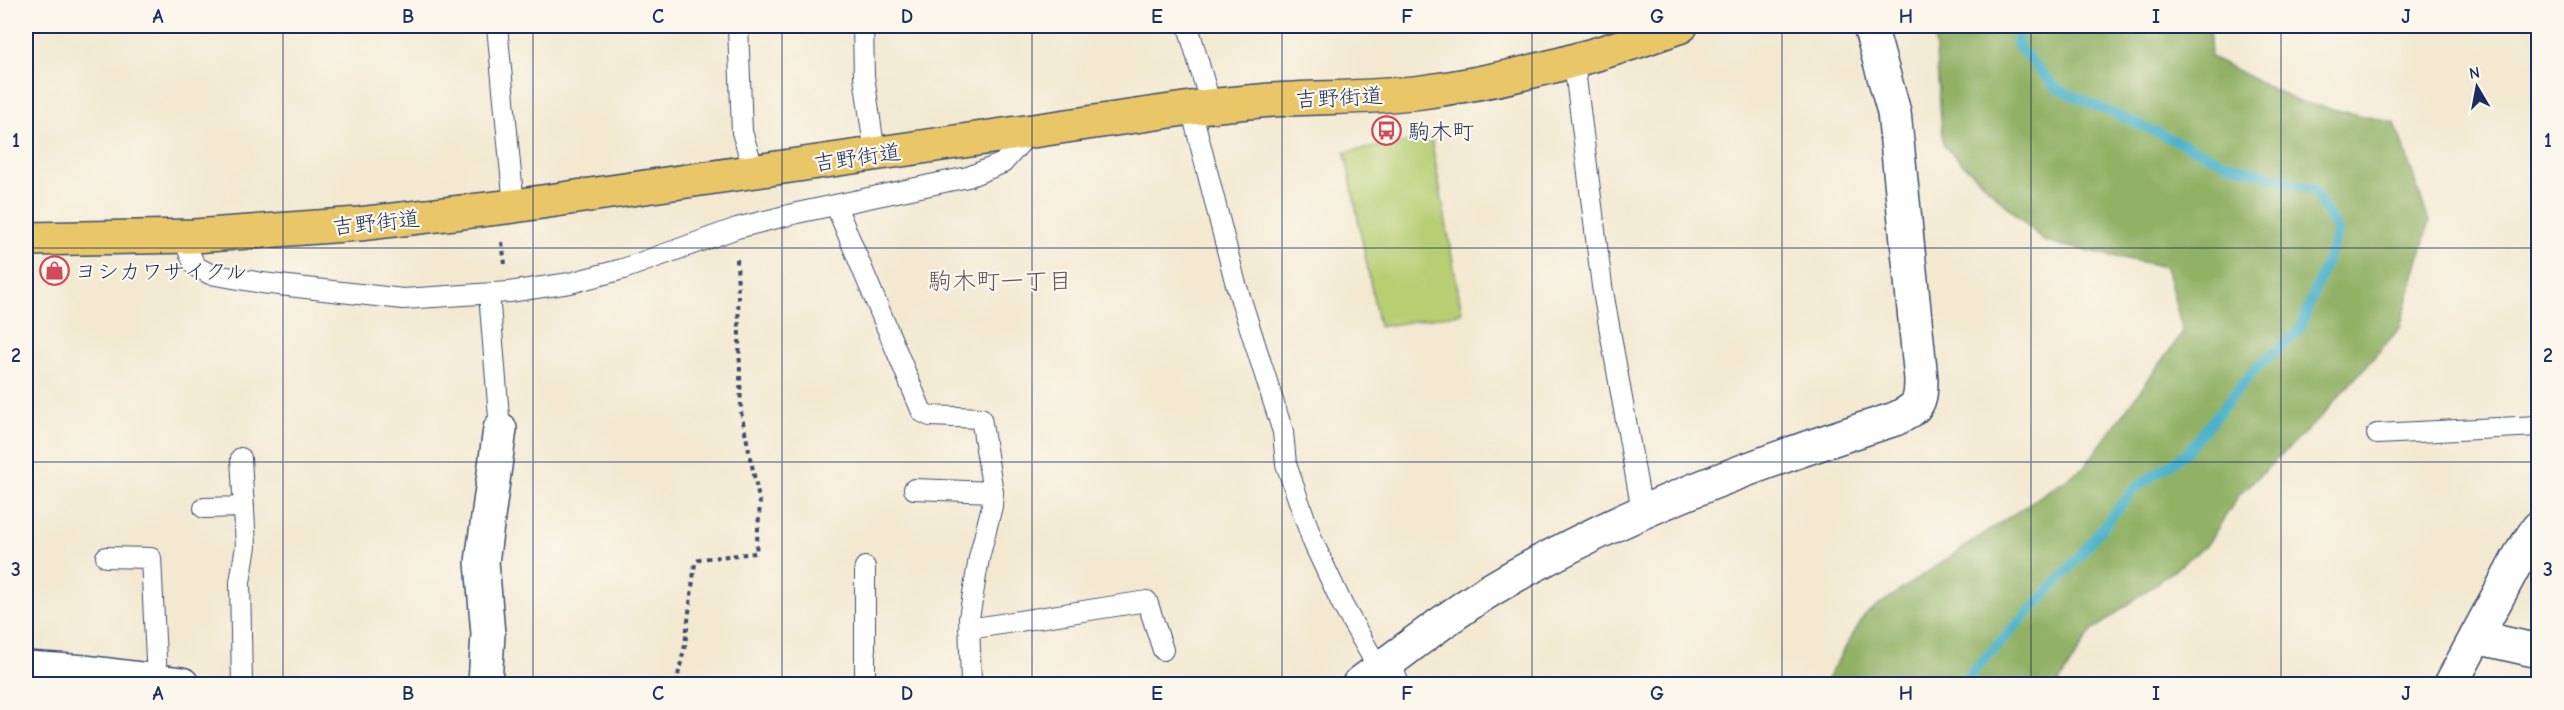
<svg xmlns="http://www.w3.org/2000/svg" width="2564" height="710" font-family="'Comic Neue','Klee One',sans-serif">
<rect width="100%" height="100%" fill="#fbf7ec"/>
<filter id="ink" filterUnits="userSpaceOnUse"><feTurbulence type="fractalNoise" baseFrequency=".0167" numOctaves="2"/><feDisplacementMap in="SourceGraphic" scale="12" xChannelSelector="R" yChannelSelector="G"/><feConvolveMatrix kernelMatrix="1 2 1 2 8 2 1 2 1" color-interpolation-filters="sRGB"/></filter>
<filter id="wash" filterUnits="userSpaceOnUse"><feTurbulence type="fractalNoise" baseFrequency=".008" numOctaves="4" result="noise"/><feDisplacementMap in="SourceGraphic" scale="24" xChannelSelector="R" yChannelSelector="G"/><feGaussianBlur stdDeviation="1.35" result="paint"/><feColorMatrix in="noise" values="0 0 0 0 0 0 0 0 0 0 0 0 0 0 0 0 0 1.4 0 .05"/><feComposite in="paint" operator="in"/></filter>
<g filter="url(#wash)">
<rect width="100%" height="100%" fill="#f3e9d1"/>
<path fill="#b7ce73" stroke="#697e68" stroke-width="1.5" d="M1431 138 1462 313 1379 327 1345 152Z"/>
<path fill="#91b165" stroke="#567062" stroke-width="1.5" d="M1934 26H2209L2211 57 2296 101 2395 123 2429 222 2400 328 2319 419 2239 495 2206 546 2091 632 2058 684H1824L1865 614 2085 466 2183 332 2166 267 2045 242 1943 145Z"/>
<g fill="none" stroke-linecap="round" stroke-linejoin="round">
<path stroke="#4bb2ca" stroke-width="10" d="M1961 684 2067 571 2135 488 2185 454 2255 369 2299 331 2338 232 2313 189 2226 163 2056 88 2016 44 2022 26"/>
</g>
</g>
<g filter="url(#ink)">
<g fill="none" stroke-linecap="round" stroke-linejoin="round">
<defs>
<path id="lane" d="M497 26 514 206
M738 26 742 132 754 171
M863 26 864 76 875 154
M1188 26 1211 106
M1574 62 1602 286 1642 511
M1191 108 1235 281 1283 432 1286 464 1313 542 1343 606 1379 669
M836 206 922 412 930 416 981 418 993 492 992 506 979 558 969 618 971 684
M182 236 195 266 210 274 262 283 403 299 509 292 570 283 623 269 737 228 797 213 968 177 1003 163 1030 132
M489 294 500 429
M2377 434 2538 426
M241 458 246 546 240 582 242 684
M914 489 993 492
M204 508 244 507
M106 557 151 558 157 680
M865 567V684
M969 629 1147 601 1163 650
M1390 661 1399 684"/>
<path id="street" d="M2476 637 2538 651
M26 668 86 672 182 684
M485 684 488 634 482 562 500 429
M1359 684C1403 652 1445 618 1492 589 1619 514 1755 463 1895 419 1918 408 1921 404 1921 379L1894 112 1870 26
M2451 684 2520 555 2538 528"/>
<path id="highway" d="M26 239 194 236 359 224 514 206 1191 108C1218 105 1245 102 1272 100 1322 97 1372 98 1422 92 1511 80 1597 57 1681 26"/>
</defs>
<use href="#lane" stroke="#3b4b6f" stroke-width="22"/>
<use href="#street" stroke="#3b4b6f" stroke-width="36"/>
<use href="#highway" stroke="#3b4b6f" stroke-width="36"/>
<path stroke="#3b4b6f" stroke-width="4" stroke-dasharray="4.5 4.5" stroke-linecap="butt" d="M502 242 505 264
M676 684 685 645 695 563 700 559 756 553 760 504 741 412 737 259"/>
<use href="#lane" stroke="#fff" stroke-width="20"/>
<use href="#street" stroke="#fff" stroke-width="33"/>
<use href="#highway" stroke="#e9c769" stroke-width="33"/>
</g>
</g>
<path fill="none" stroke="#1b2f5e" stroke-width="1.5" stroke-opacity="0.55" d="M283 26V684M533 26V684M782 26V684M1032 26V684M1282 26V684M1532 26V684M1782 26V684M2031 26V684M2281 26V684M26 248H2538M26 462H2538"/>
<defs>
<symbol id="bus-ring" viewBox="-11 -11 22 22"><circle r="9.5" fill="#fbf7ec" stroke="#d1495b" stroke-width="1.5"/><path d="M-5-6H5V4H4V6H2V4H-2V6H-4V4H-5ZM-3.5-4V0h7V-4ZM-3.5 1.2v1.5H-2V1.2ZM2 1.2v1.5H3.5V1.2Z" fill="#d1495b"/></symbol>
<symbol id="shop-ring" viewBox="-11 -11 22 22"><circle r="9.5" fill="#fbf7ec" stroke="#d1495b" stroke-width="1.5"/><path d="M-5-2.5h2.3a2.7 3.5 0 0 1 5.4 0H5L5.5 6h-11ZM-1.5-2.5h3a1.5 2.3 0 0 0-3 0Z" fill="#d1495b"/></symbol>
</defs>
<g fill-rule="evenodd">
<use href="#bus-ring" x="1370" y="114" width="33" height="33"/>
<use href="#shop-ring" x="38" y="254" width="33" height="33"/>
</g>
<g text-anchor="middle" stroke-width="4.5" stroke-linejoin="round" paint-order="stroke">
<g font-size="22" fill="#1b2f5e" stroke="#fbf7ec">
<text transform="translate(1339 97) rotate(-3)" y="8">吉野街道</text>
<text transform="translate(857 157) rotate(-8)" y="8">吉野街道</text>
<text transform="translate(376 222) rotate(-6)" y="8">吉野街道</text>
</g>
<g font-size="22" fill="#1b2f5e" stroke="#fbf7ec" text-anchor="start">
<text x="1408" y="139">駒木町</text>
<text x="75" y="279">ヨシカワサイクル</text>
</g>
<g font-size="24" fill="#60585f" stroke="#fbf7ec">
<text x="1000" y="289">駒木町一丁目</text>
</g>
</g>
<rect width="2564" height="710" fill="none" stroke="#fbf7ec" stroke-width="66"/>
<g transform="translate(2477 87) rotate(350)" stroke="#fbf7ec" stroke-width="4.5" paint-order="stroke">
<path d="M0-4.5L10 22L0 15L-10 22Z" fill="#1b2f5e"/>
<text y="-9" font-size="16" font-weight="bold" text-anchor="middle" fill="#1b2f5e">N</text>
</g>
<rect x="33" y="33" width="2498" height="644" fill="none" stroke="#1b2f5e" stroke-width="2"/>
<g font-size="20" text-anchor="middle" font-weight="bold" fill="#1b2f5e">
<text x="158" y="23">A</text>
<text x="408" y="23">B</text>
<text x="658" y="23">C</text>
<text x="907" y="23">D</text>
<text x="1157" y="23">E</text>
<text x="1407" y="23">F</text>
<text x="1657" y="23">G</text>
<text x="1906" y="23">H</text>
<text x="2156" y="23">I</text>
<text x="2406" y="23">J</text>
<text x="16" y="147">1</text>
<text x="2548" y="147">1</text>
<text x="16" y="362">2</text>
<text x="2548" y="362">2</text>
<text x="16" y="576">3</text>
<text x="2548" y="576">3</text>
<text x="158" y="700">A</text>
<text x="408" y="700">B</text>
<text x="658" y="700">C</text>
<text x="907" y="700">D</text>
<text x="1157" y="700">E</text>
<text x="1407" y="700">F</text>
<text x="1657" y="700">G</text>
<text x="1906" y="700">H</text>
<text x="2156" y="700">I</text>
<text x="2406" y="700">J</text>
</g>
</svg>
